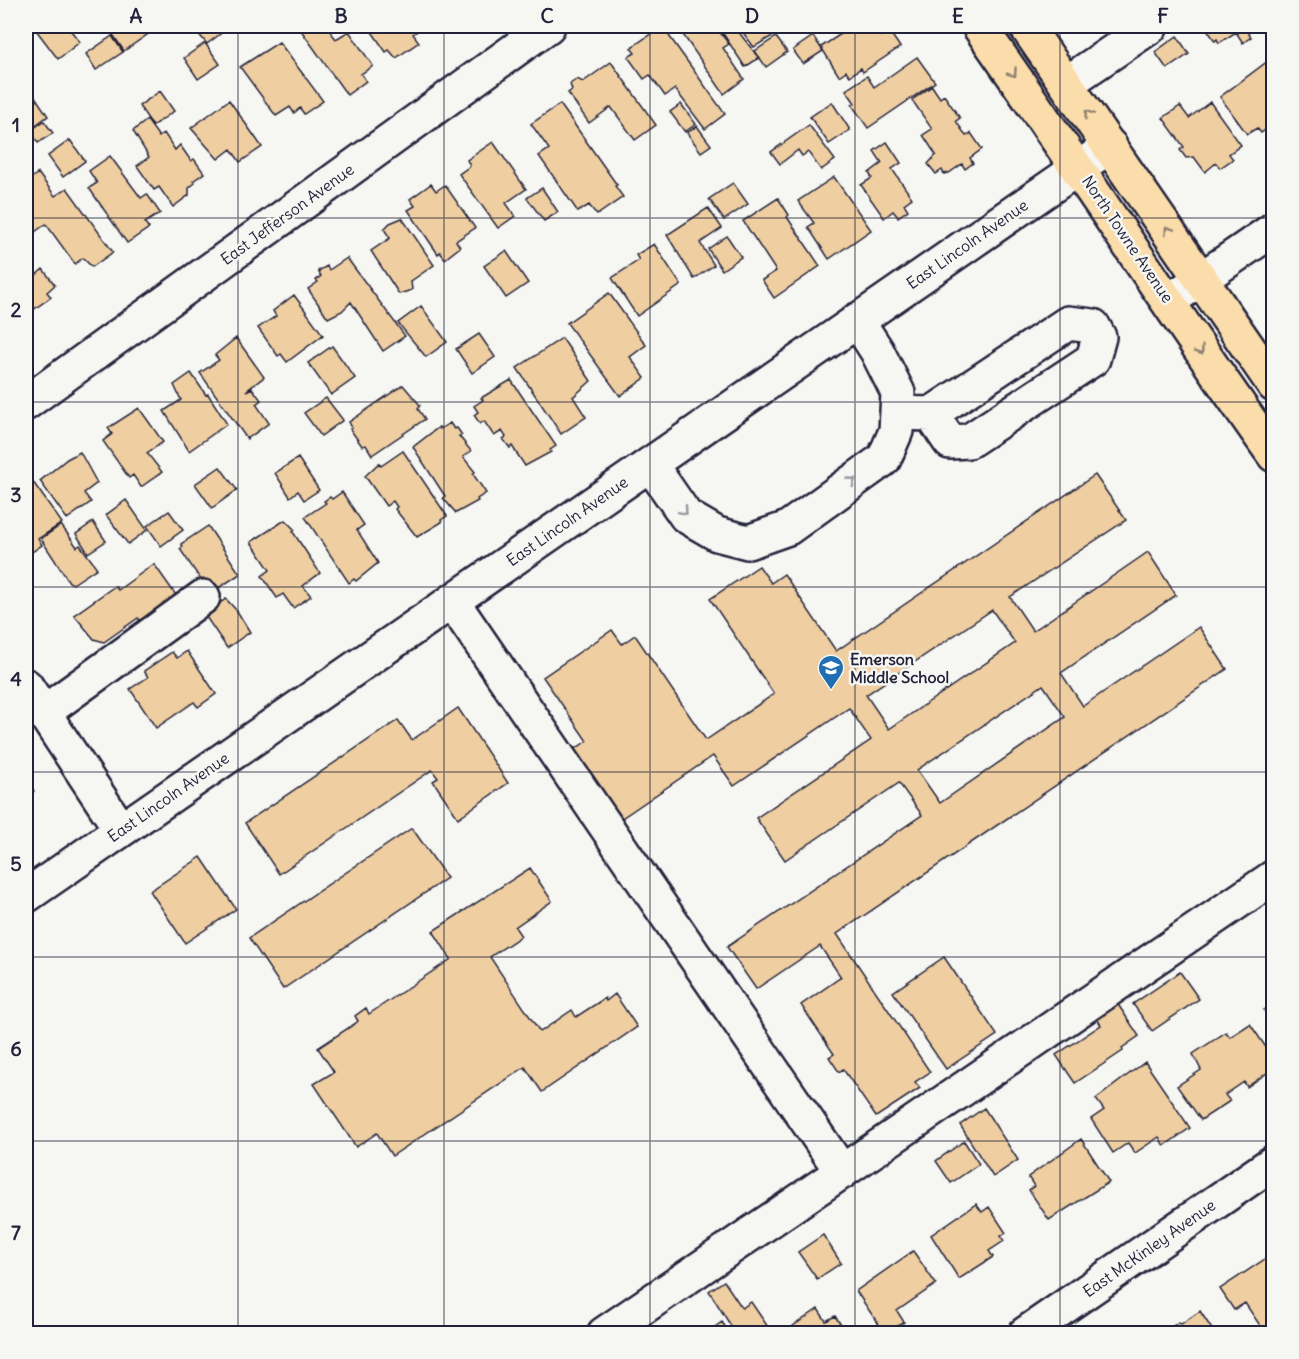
<svg xmlns="http://www.w3.org/2000/svg" width="1299" height="1359" font-family="Delius,sans-serif">
<rect width="100%" height="100%" fill="#f6f6f2"/>
<filter id="ink" filterUnits="userSpaceOnUse"><feTurbulence type="fractalNoise" baseFrequency=".0167" numOctaves="2"/><feDisplacementMap in="SourceGraphic" scale="12" xChannelSelector="R" yChannelSelector="G"/><feConvolveMatrix kernelMatrix="1 2 1 2 8 2 1 2 1" color-interpolation-filters="sRGB"/></filter>
<g filter="url(#ink)">
<path fill="#efcea1" stroke="#22223b" stroke-width="1.5" fill-rule="evenodd" d="M33 26H67L80 42 58 59Z
M107 26H146L151 32 124 51Z
M192 26H226L228 28 207 44Z
M298 26H326L336 39 349 31 373 66 361 74 366 81 347 95Z
M368 26H413L417 31 413 34 419 42 396 58 389 50 386 52Z
M662 26 725 114 705 129 675 89 665 96 650 75 644 79 628 57 635 53 631 48Z
M677 26H715L729 44 723 48 744 79 724 94Z
M718 26H734L759 58 745 67Z
M738 26H789L754 47Z
M853 26H866L871 33 877 30 881 36 889 31 900 47 863 72 861 68 850 76 846 71 839 76 821 47Z
M1205 26H1243L1251 37 1243 43 1236 32 1219 43 1217 39 1215 41Z
M112 36 123 52 96 70 86 54Z
M813 36 823 51 803 64 793 50Z
M1177 36 1189 54 1167 69 1155 52Z
M776 37 787 52 766 67 755 51Z
M279 42 323 101 304 114 300 108 294 113 290 107 276 116 240 67Z
M205 43 220 64 198 79 184 58Z
M917 57 935 82 868 128 852 105 855 103 846 90 867 76 874 87Z
M1272 58 1274 127 1272 125 1261 133 1257 128 1247 134 1220 97Z
M611 62 656 125 635 140 611 107 589 123 568 93 572 90 570 84 577 79 583 82Z
M26 83 48 116 26 132Z
M932 86 940 98 944 95 960 118 956 121 966 136 971 133 982 149 970 158 973 163 965 169 962 164 949 173 944 174 942 170 936 174 928 164 936 155 923 135 932 129 912 100Z
M160 91 174 111 153 126 139 106Z
M229 100 262 147 240 162 231 149 218 159 191 128Z
M832 102 850 130 829 144 810 117Z
M1210 102 1241 145 1229 154 1233 159 1220 168 1216 163 1205 172 1194 157 1186 158 1180 150 1184 147 1163 118 1180 106 1189 118Z
M560 104 617 185 615 186 623 197 597 215 589 205 578 212 539 156 549 149 531 124Z
M681 104 696 124 685 132 670 112Z
M147 120 159 137 164 133 175 150 180 145 191 161 194 159 204 173 193 181 195 183 189 188V195L173 207 159 187 154 190 137 166 149 157 133 131Z
M44 121 53 133 38 143 30 131Z
M809 125 835 160 821 170 808 152 802 156 798 150 780 164 771 152Z
M697 126 711 145 701 152 687 133Z
M70 140 85 161 63 177 48 156Z
M493 142 526 189 506 203 515 216 498 228 459 174 470 166 467 160Z
M887 142 901 163 892 169 912 198 904 204 908 210 898 217 893 211 884 218 861 185 872 178 869 173 882 163 874 151Z
M110 156 141 198 147 194 160 213 145 223 149 228 127 243 89 188 97 183 89 171Z
M38 173 55 196 67 188 113 252 92 267 83 258 75 264 46 224 28 237 26 233V182Z
M834 177 871 230 829 259 808 227 814 223 798 201Z
M733 183 748 204 724 220 709 199Z
M431 184 436 191 445 185 475 228 456 241 460 247 445 259 440 252 438 254 408 210 415 206 410 199Z
M542 188 558 212 544 221 527 198Z
M778 198 789 215 787 217 820 266 774 298 762 280 776 271 743 221Z
M708 208 722 228 700 243 714 265 694 279 667 235Z
M402 218 434 265 411 281 412 290 399 294 371 251 390 238 384 229 390 223Z
M727 236 741 257 722 270 708 249Z
M654 244 681 285 637 316 612 278 639 260 636 255Z
M506 251 528 283 506 298 484 266Z
M347 258 405 336 383 351 351 302 342 311 328 318 308 289 318 282 316 280 321 276 318 271 327 266 329 270Z
M26 260 36 275 43 269 55 285 47 292 51 297 26 315Z
M609 293 646 345 630 357 645 378 620 396 567 323Z
M294 295 323 335 287 362 281 354 278 356 258 328 276 316 273 311Z
M421 306 447 342 426 357 398 323Z
M479 334 495 357 472 373 456 349Z
M236 338 264 377 246 391 252 388 261 400 256 404 269 423 247 439 200 373 219 360 215 355Z
M562 338 591 381 573 397 586 417 561 434 517 368Z
M332 346 355 378 331 395 308 363Z
M191 373 206 395 208 394 227 424 189 451 164 411 181 400 174 385Z
M511 380 556 446 550 450 551 452 525 466 512 446 510 448 503 439 506 437 502 431 494 436 484 421 480 424 474 415 478 412 474 406 483 400 481 398Z
M403 385 420 405 418 409 425 419 372 455 366 445 362 446 350 429 352 428 349 422Z
M326 398 343 420 321 436 304 413Z
M139 408 163 442 147 453 162 472 141 487 133 475 129 478 103 441 112 434 108 428Z
M450 423 454 429 457 428 462 435 459 436 471 451 463 457 475 472 473 474 486 493 477 499 478 501 456 513 443 498 445 496 413 447 439 427 440 429Z
M403 451 447 516 441 520 442 522 417 537 395 509 397 507 393 501 386 506 365 476 379 463 381 466Z
M80 452 97 483 84 493 91 502 67 519 40 481 67 459Z
M298 458 319 490 304 500 298 491 290 497 275 473Z
M220 467 237 490 212 508 195 484Z
M1095 475 1126 520 1010 597 1033 631 1148 552 1176 595 1061 673 1083 706 1199 627 1227 669 837 934 930 1072 915 1082 920 1088 876 1117 843 1069 839 1072 829 1057 834 1054 801 1005 841 977 820 946 756 989 727 947 922 815 899 783 785 860 756 818 871 740 849 708 734 786 713 756 616 822 569 753 587 741 543 677 612 630 622 644 635 635 706 740 774 694 710 599 759 566 771 583 784 574 836 651ZM992 610 1015 643 889 729 866 695ZM1043 685 1065 717 940 803 917 770Z
M33 482 62 523 38 539 42 545 26 556V487Z
M342 492 364 525 357 530 378 563 356 581 354 579 349 583 305 517 326 503 324 501 330 497 332 499Z
M126 500 147 530 128 544 106 515Z
M169 511 183 530 161 546 147 526Z
M285 520 295 530 293 532 320 573 303 586 311 596 293 608 283 594 277 598 262 576 270 570 251 542Z
M93 522 106 541 88 553 76 534Z
M61 525 77 547 80 545 97 568 73 584 69 582 41 539Z
M208 526 240 574 214 591 209 592 180 549 183 547 181 544Z
M154 564 178 598 143 624 138 618 104 642 94 639 74 615 115 586 118 590Z
M226 599 237 611 250 632 227 648 204 614Z
M187 651 216 694 198 707 194 702 156 728 130 689 148 677 144 671 172 652 177 658Z
M458 708 508 783 458 818 433 781 438 778 432 770 279 874 245 823 398 720 412 740Z
M26 779 34 791 26 797Z
M412 828 447 878 283 989 249 938Z
M201 857 236 909 185 943 150 891Z
M530 868 552 901 515 927 521 936 490 957 540 1032 572 1010 576 1017 605 998 606 1001 615 994 637 1027 542 1092 525 1067 392 1156 377 1133 356 1147 314 1084 334 1072 318 1048 356 1023 358 1021 355 1016 366 1008 369 1014 451 959 433 931Z
M944 957 997 1035 946 1069 893 992Z
M1180 972 1199 999 1152 1031 1133 1004Z
M1117 1003 1139 1036 1122 1048 1123 1051 1075 1083 1056 1055 1101 1025 1096 1017Z
M1274 1004V1024L1264 1010Z
M1250 1024 1274 1059V1068L1247 1087 1244 1082 1225 1095 1230 1101 1201 1120 1177 1086 1201 1070 1193 1054 1226 1032 1230 1037Z
M1145 1062 1190 1128 1164 1146 1159 1137 1135 1153 1128 1143 1113 1153 1091 1119 1104 1110 1096 1099Z
M984 1108 1018 1160 993 1177 960 1125Z
M1081 1139 1109 1182 1049 1220 1029 1190 1034 1186 1028 1177Z
M964 1141 979 1164 951 1183 936 1161Z
M976 1204 982 1212 989 1207 1006 1233 1001 1236 1004 1241 989 1251 993 1257 959 1279 931 1235Z
M823 1235 841 1263 817 1279 798 1252Z
M913 1251 936 1284 897 1311 904 1322 885 1334 856 1291Z
M1268 1257 1274 1264V1323L1263 1330 1245 1303 1234 1310 1220 1289Z
M724 1281 742 1308 751 1302 768 1327 758 1334H736L709 1291Z
M818 1309 826 1321 835 1316 847 1334H787L794 1329 793 1326Z
M1200 1311 1215 1334H1161L1179 1322 1181 1324Z
M722 1322 730 1334H705Z"/>
<g fill="none" stroke-linecap="round" stroke-linejoin="round">
<defs>
<path id="minor" d="M1067 83 1151 26
M1169 301 1274 229
M26 403 548 26
M897 413 931 414 1068 323 1093 326 1099 337 1093 359 969 441 950 442 931 414
M650 464 686 516 717 534 748 542 788 528 884 459 896 431 898 393 877 351 857 320
M452 601 842 1172
M26 686 121 830
M43 713 203 597
M26 896 1110 146
M604 1334 1274 877
M1025 1334 1274 1162"/>
<path id="major" d="M979 26C1079 168 1173 313 1274 455
M1026 26 1274 385"/>
</defs>
<use href="#minor" stroke="#22223b" stroke-width="38"/>
<use href="#major" stroke="#22223b" stroke-width="38"/>
<use href="#minor" stroke="#f6f6f2" stroke-width="33"/>
<use href="#major" stroke="#fbddab" stroke-width="33"/>
</g>
<defs><path id="oneway-chevron" d="M-2-3.5L2.5 0L-2 3.5" fill="none" stroke-width="1.6" stroke-linecap="round" stroke-linejoin="round" transform="scale(1.5)"/></defs>
<g stroke="#8e8073">
<use href="#oneway-chevron" transform="translate(1013 73) rotate(55)"/>
<use href="#oneway-chevron" transform="translate(1088 114) rotate(-124)"/>
<use href="#oneway-chevron" transform="translate(1168 230) rotate(-124)"/>
<use href="#oneway-chevron" transform="translate(1200 351) rotate(55)"/>
</g>
<g stroke="#9797a0">
<use href="#oneway-chevron" transform="translate(852 481) rotate(-36)"/>
<use href="#oneway-chevron" transform="translate(684 511) rotate(49)"/>
</g>
</g>
<path fill="none" stroke="#22223b" stroke-width="1.5" stroke-opacity="0.55" d="M238 26V1334M444 26V1334M650 26V1334M855 26V1334M1060 26V1334M26 218H1274M26 402H1274M26 587H1274M26 772H1274M26 957H1274M26 1141H1274"/>
<defs>
<symbol id="school-pin" viewBox="-11 -11 22 30"><path d="M0 17L-7.5 6A9.5 9.5 0 1 1 7.5 6Z" fill="#1f6fb2" stroke="#f6f6f2"/><path d="M0-5L7-2L0 1L-7-2ZM-4 1L0 2.5L4 1V4Q0 6-4 4Z" fill="#fff"/></symbol>
</defs>
<g fill-rule="evenodd">
<use href="#school-pin" x="816" y="653" width="30" height="40"/>
</g>
<g text-anchor="middle" stroke-width="5" stroke-linejoin="round" paint-order="stroke">
<g font-size="16" fill="#22223b" stroke="#f6f6f2">
<text transform="translate(287 214) rotate(-36)" y="6">East Jefferson Avenue</text>
<text transform="translate(1128 239) rotate(56)" y="6">North Towne Avenue</text>
<text transform="translate(967 244) rotate(-35)" y="6">East Lincoln Avenue</text>
<text transform="translate(567 521) rotate(-35)" y="6">East Lincoln Avenue</text>
<text transform="translate(168 797) rotate(-35)" y="6">East Lincoln Avenue</text>
<text transform="translate(1149 1248) rotate(-35)" y="6">East McKinley Avenue</text>
</g>
<g font-size="16" font-weight="bold" fill="#22223b" stroke="#f6f6f2" text-anchor="start">
<text x="850" y="665">Emerson<tspan x="850" dy="18">Middle School</tspan></text>
</g>
</g>
<rect width="1299" height="1359" fill="none" stroke="#f6f6f2" stroke-width="66"/>
<rect x="33" y="33" width="1233" height="1293" fill="none" stroke="#22223b" stroke-width="2"/>
<g font-size="20" text-anchor="middle" font-weight="bold" fill="#22223b">
<text x="136" y="23">A</text>
<text x="341" y="23">B</text>
<text x="547" y="23">C</text>
<text x="752" y="23">D</text>
<text x="958" y="23">E</text>
<text x="1163" y="23">F</text>
<text x="16" y="132">1</text>
<text x="16" y="317">2</text>
<text x="16" y="502">3</text>
<text x="16" y="686">4</text>
<text x="16" y="871">5</text>
<text x="16" y="1056">6</text>
<text x="16" y="1240">7</text>
</g>
</svg>
